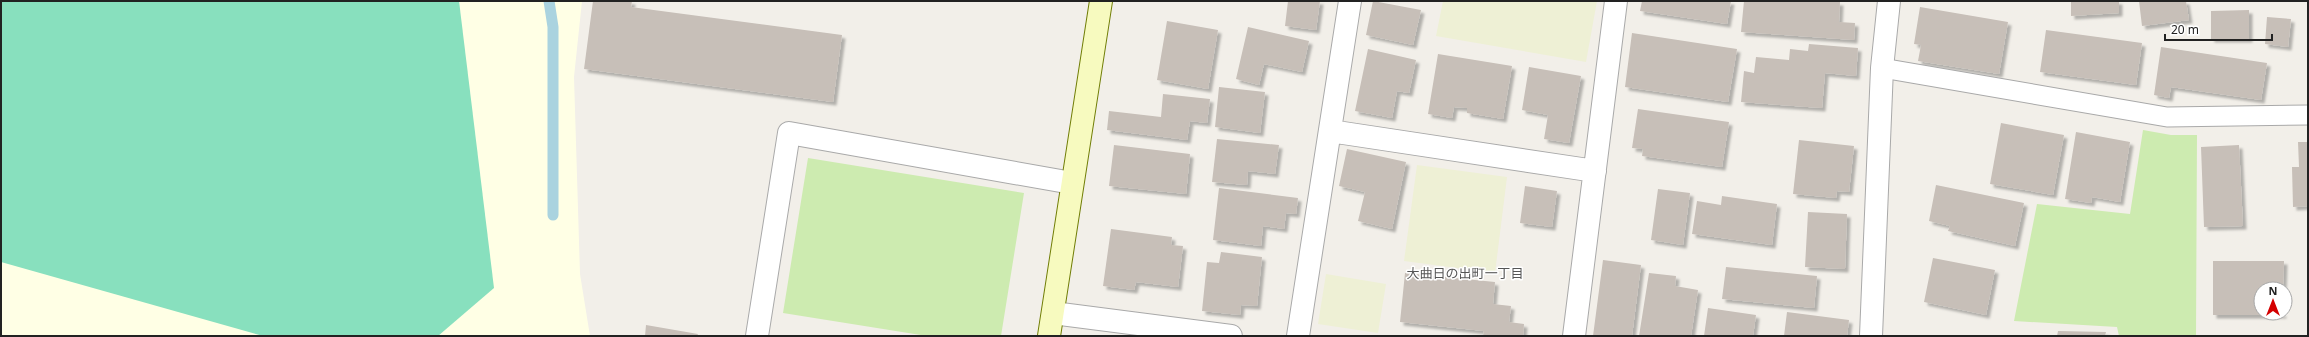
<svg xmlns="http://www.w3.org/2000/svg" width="2309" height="337" font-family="'Noto Sans','Noto Sans JP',sans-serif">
<defs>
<filter id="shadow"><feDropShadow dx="3.5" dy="3.5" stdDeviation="1" flood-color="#0004"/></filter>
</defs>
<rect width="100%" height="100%" fill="#f2efe9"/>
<path fill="#ffffe5" d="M1 1H582L574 77 580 274 590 336H1Z"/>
<path fill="#eef0d5" d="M1443 1H1597L1586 62 1436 36Z
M1417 165 1507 177 1495 273 1404 261Z
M1326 274 1386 284 1378 333 1318 324Z"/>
<path fill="#cdebb0" d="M2143 130 2171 135H2197L2196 336H2119L2117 327 2014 321 2037 204 2130 214Z
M808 158 1024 193 1001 336H927L783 313Z"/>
<path fill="#88e0be" d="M1 1H459L494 288 438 336H263L1 262Z"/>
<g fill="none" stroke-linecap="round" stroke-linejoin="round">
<path stroke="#aad3df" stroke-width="11" d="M549 1 553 27V215"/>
</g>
<path fill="#c7bfb8" filter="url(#shadow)" d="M593 1H632L631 7 842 35 833 102 584 69Z
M1288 1H1320L1316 30 1285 26Z
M1373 1 1421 10 1413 45 1366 35Z
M1642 1H1731L1727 24 1640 11Z
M1744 1 1840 2 1839 22 1855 23 1854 40 1741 32Z
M2071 1H2119V13L2071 16Z
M2139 1H2186L2189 20 2142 26Z
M1920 7 2008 22 1999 74 1918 61 1921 45 1914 44Z
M2249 10V39H2211V11Z
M2267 17 2291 19 2288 47 2265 44Z
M1167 21 1218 30 1208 89 1157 80Z
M1248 27 1309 41 1302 72 1264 64 1259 85 1236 79Z
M2046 30 2142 43 2136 85 2040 72Z
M1632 33 1737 49 1728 102 1625 87Z
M1809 44 1858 48 1856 76 1825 73 1822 108 1741 102 1744 71 1754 73 1756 57 1789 60 1790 49 1808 51Z
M2161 47 2267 63 2261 100 2171 87 2169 98 2154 95Z
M1368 49 1416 60 1409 93 1397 91 1392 118 1355 111Z
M1438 54 1512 66 1503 119 1467 113V108L1454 107 1452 118 1428 114Z
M1529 67 1581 76 1569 143 1544 139 1548 115 1522 110Z
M1219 87 1265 92 1260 133 1215 127Z
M1163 94 1210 99 1207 123 1190 121 1187 140 1107 130 1109 111 1161 117Z
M1638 109 1729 122 1722 167 1642 156 1643 149 1632 148Z
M2001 123 2064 135 2053 195 1990 184Z
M2076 132 2130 142 2120 202 2092 197 2091 203 2065 199Z
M1217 139 1279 145 1275 174 1248 171 1247 185 1212 182Z
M1799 140 1854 146 1849 192 1837 191 1836 198 1793 194Z
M2298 142H2308V206L2293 207 2292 167H2299Z
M1114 145 1190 154 1186 194 1109 186Z
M2239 145 2243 226 2204 227 2201 147Z
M1347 149 1406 162 1392 229 1358 221 1365 192 1339 186Z
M1936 185 2024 203 2015 246 1948 231 1950 226 1929 221Z
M1525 186 1557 191 1552 227 1520 223Z
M1219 188 1298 198 1296 214 1286 213 1284 229 1263 226 1261 246 1213 240Z
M1658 189 1690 193 1683 245 1651 240Z
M1722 196 1777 204 1772 245 1692 234 1697 201 1721 205Z
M1808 212 1847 214 1845 269 1805 267Z
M1111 229 1172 237 1171 245 1183 246 1178 287 1136 282 1134 290 1103 286Z
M1221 252 1262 257 1257 306 1241 305 1240 315 1202 311 1207 262 1219 263Z
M1933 258 1995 270 1986 315 1924 302Z
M1603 260 1641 265 1632 336H1593Z
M2213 261H2284L2283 289H2261V313H2283V315H2213Z
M1726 267 1817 276 1814 308 1722 299Z
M1405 273 1495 282 1493 304 1511 306 1509 322 1524 324 1523 336H1483L1484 331 1400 322Z
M1649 273 1676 276 1675 286 1698 290 1691 336H1639Z
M1708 308 1756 315 1753 336H1704Z
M1787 312 1849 320 1847 336H1784Z
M646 325 698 334 697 336H645Z
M2058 331 2106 332 2105 336H2057Z"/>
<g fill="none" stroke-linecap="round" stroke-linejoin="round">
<defs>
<path id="lane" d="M1882 68 2167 117 2308 115"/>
<path id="street" d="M1330 131 1595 171
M1053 313 1231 336
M757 336 789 133 1072 183
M1298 336 1350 1
M1574 336 1616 1
M1871 336 1882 68 1889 1"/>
<path id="secondary" d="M1049 336 1101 1"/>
</defs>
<use href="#lane" stroke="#a9a9a9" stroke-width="21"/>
<use href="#street" stroke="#a9a9a9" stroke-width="24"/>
<use href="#secondary" stroke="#707d05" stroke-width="24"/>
<use href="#lane" stroke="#fff" stroke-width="19"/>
<use href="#street" stroke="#fff" stroke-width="22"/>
<use href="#secondary" stroke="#f7fabf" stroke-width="22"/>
</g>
<g text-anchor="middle" stroke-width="3" stroke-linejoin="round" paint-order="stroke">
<g font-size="13" fill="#555" stroke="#fff">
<text x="1465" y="278">大曲日の出町一丁目</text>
</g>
</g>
<rect width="2309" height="337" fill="none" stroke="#222222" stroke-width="4"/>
<g transform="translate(2273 301)"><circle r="19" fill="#ffffff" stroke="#a7a7a7"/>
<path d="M0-3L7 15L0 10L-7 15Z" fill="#d40000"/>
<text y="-6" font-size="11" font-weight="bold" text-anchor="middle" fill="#222222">N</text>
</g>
<path d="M2165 34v6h107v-6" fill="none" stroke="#222222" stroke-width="2"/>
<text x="2171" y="34" font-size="12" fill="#222222" stroke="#ffffff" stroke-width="3" paint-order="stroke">20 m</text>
</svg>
